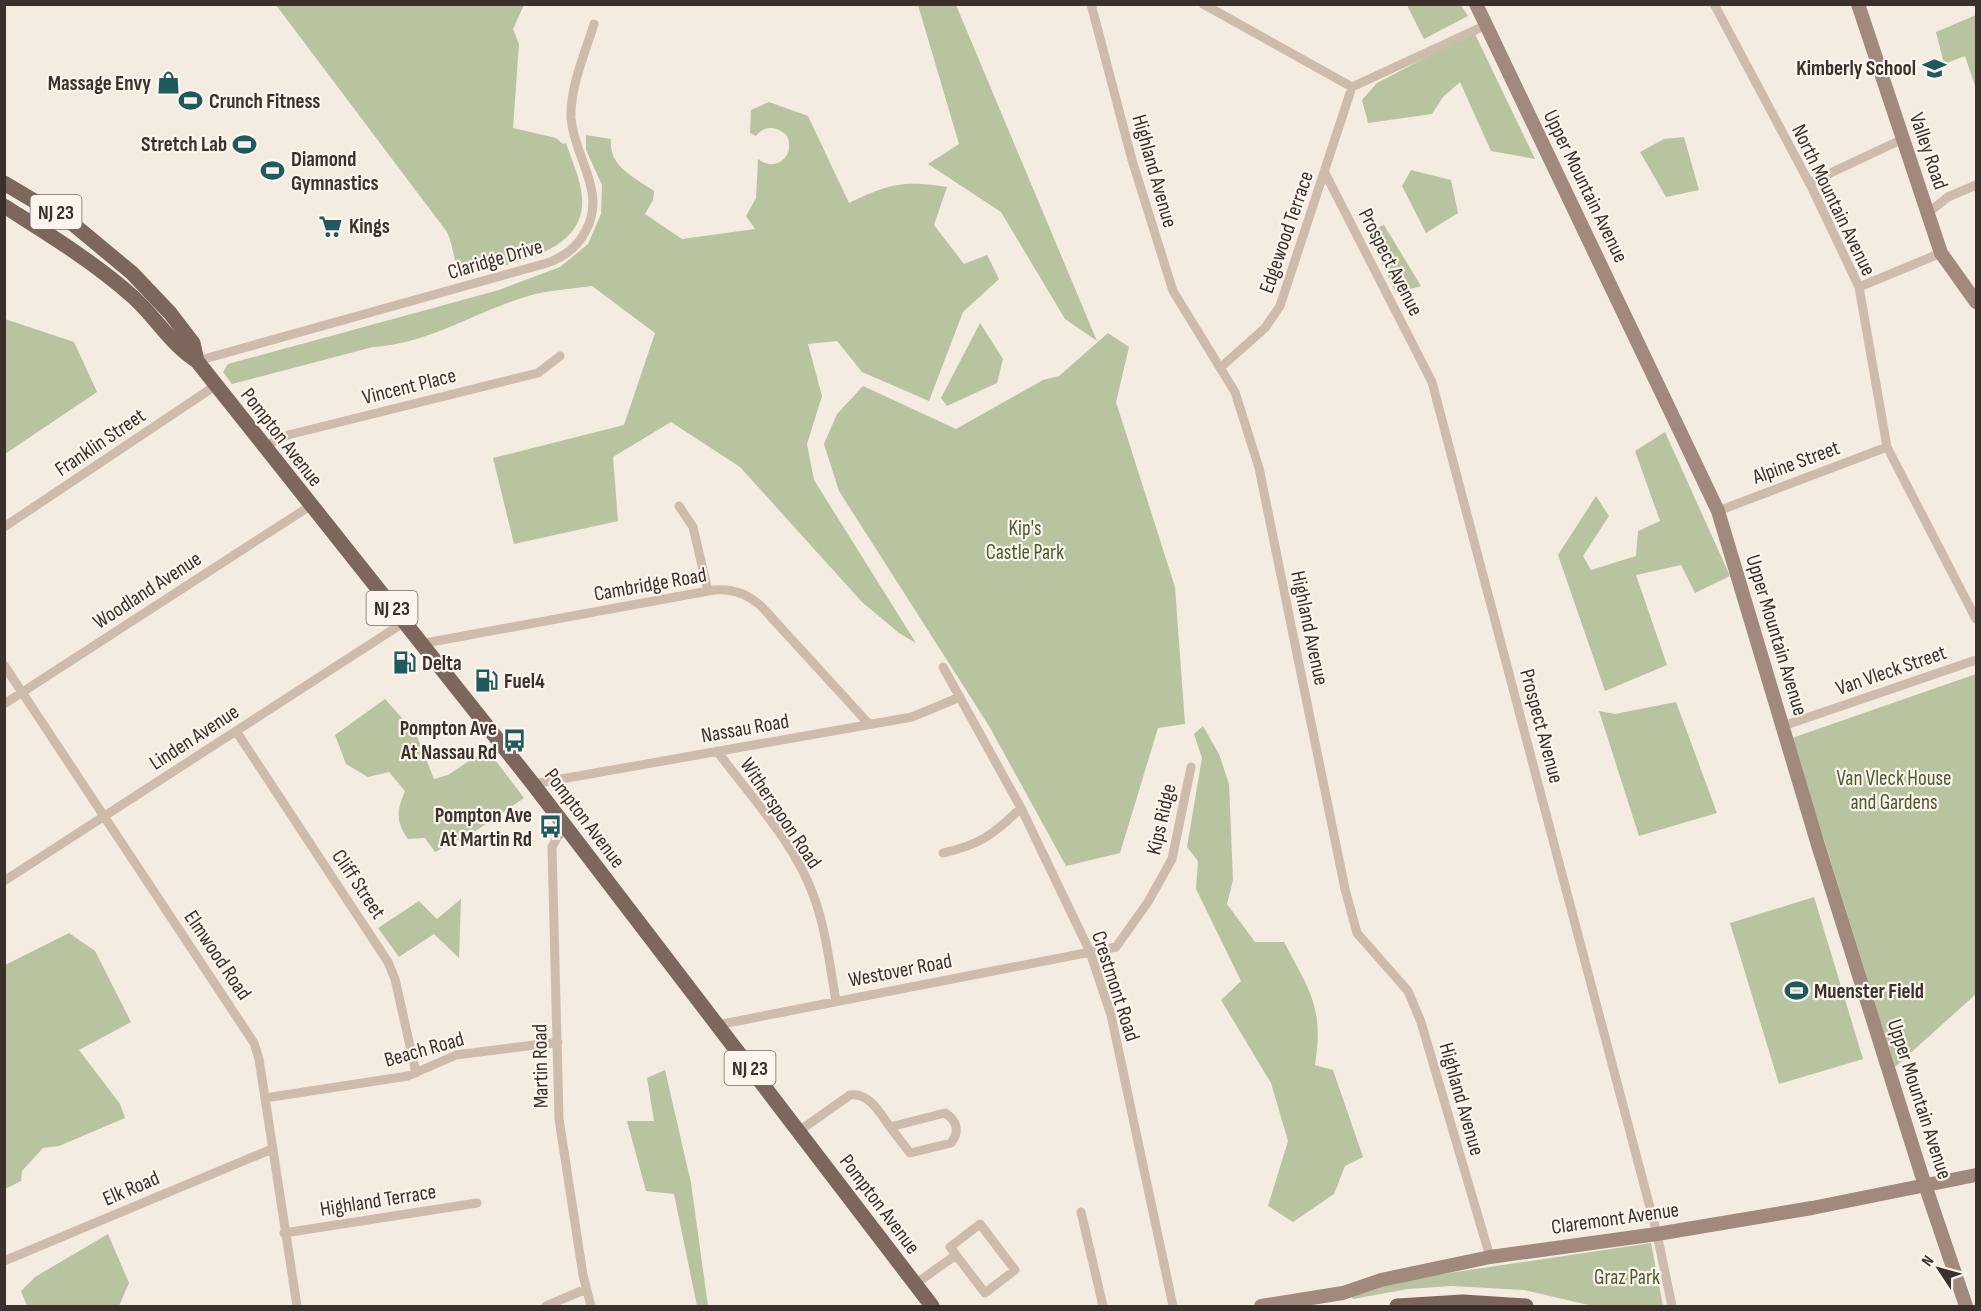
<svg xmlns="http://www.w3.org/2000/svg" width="1981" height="1311" font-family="'Sofia Sans Condensed',sans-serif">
<rect width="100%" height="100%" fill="#f4ebe1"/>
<path fill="#b8c4a0" d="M276 5H524L513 29 519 44 513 128 556 138 563 144 566 143C572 161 580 178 582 197 587 256 503 264 461 276 453 262 454 247 447 232Z
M918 5H956L1097 341 1065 319 1001 212 928 164 959 144Z
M1407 5H1461L1468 16 1424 39Z
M1976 15V89L1965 56 1944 64 1936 32Z
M1474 32 1535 159 1491 151 1460 82 1443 97 1432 114 1368 123 1362 100 1377 83Z
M769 102 808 116 849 203C889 184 902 180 947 187L934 225 964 264 987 255 999 279 963 312 929 401 862 372 837 341 808 344 822 396 807 444 814 480 916 643 899 633 862 602 740 467 671 422 613 457 618 521 514 544 493 458 624 425 655 333 592 286C571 289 548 290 528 296 477 311 428 344 373 347L232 384 223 372 228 364 499 290 560 267 588 244 601 214 602 185 586 150V135L611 139C608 166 634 177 654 191L653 200 645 214 682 239 755 229 746 216 756 198 758 159C776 173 796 156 787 136 777 126 765 125 756 136L750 133 751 110Z
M1684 137 1699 190 1666 197 1640 152 1664 139Z
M1411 170 1451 180 1458 213 1426 233 1402 186Z
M1384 225 1421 286 1396 293 1367 232Z
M5 319 74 342 97 392 5 454Z
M980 323 1003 359 997 383 947 406 941 398Z
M1108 333 1129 347 1116 402 1175 587 1185 724 1158 728 1120 853 1066 866 989 726 839 491 824 444 837 414 863 386 956 429 1043 380 1059 376Z
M1665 432 1730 576 1695 593 1681 565 1636 575 1667 665 1605 691 1558 555 1596 496 1609 516 1583 556 1591 570 1636 556 1638 531 1660 521 1635 451Z
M1976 674V994L1895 1067 1792 738Z
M385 699 416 734 434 779 448 775 487 749 524 798 477 830 435 852 425 838 408 839C395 821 397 810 405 791L389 772 368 777 346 764 335 735Z
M1676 702 1717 813 1639 836 1599 711 1615 714Z
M1203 726 1219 754 1229 784 1233 880 1227 904 1255 942H1284C1310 991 1324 1008 1315 1065L1333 1070 1363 1157 1345 1166 1334 1194 1293 1222 1268 1206 1288 1141 1271 1083 1221 1000 1241 981 1196 889 1198 861 1187 847 1202 758 1194 734Z
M1814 897 1863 1059 1779 1084 1730 923Z
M461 899 459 958 434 934 399 957 378 928 419 901 437 919Z
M69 933 95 951 131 1022 79 1050 120 1104 125 1118 59 1146 43 1148 22 1171 21 1181 5 1189V965Z
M665 1070 691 1183 708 1306H697L674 1194 646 1191 627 1121H654L647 1078Z
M108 1234 129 1283 119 1306H27L21 1291 35 1277Z
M1651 1243 1663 1306H1593L1524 1290 1451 1286 1408 1289 1353 1299 1351 1296 1382 1283Z"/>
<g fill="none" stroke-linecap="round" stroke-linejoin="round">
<path stroke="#cdbbac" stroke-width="9" d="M1091 4 1132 160 1173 291 1235 392 1259 468 1345 889 1357 933 1408 991 1421 1022 1490 1257
M1203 4 1352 87 1486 25
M1714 4 1812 188 1859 287 1887 447 1976 619
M1325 173 1432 382 1657 1234 1672 1306
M1809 183 1903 139
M1928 213 1948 197 1976 185
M1859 287 1941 253
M197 361 547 263C564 257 577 248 585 232 608 192 574 158 571 118 570 87 585 53 594 24
M1220 368 1265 328 1280 306 1352 87
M263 447 288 435 538 373 560 356
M679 506 693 527 708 591
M1718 511 1887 447
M4 527 215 386
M420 644 708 591C729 587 747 593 762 607L869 724
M4 665 254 1043 259 1059 297 1306
M943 667 1021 808 1090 952 1111 1015 1173 1306
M4 704 310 506
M1783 726 1976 660
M236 731 388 962 395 979 416 1073
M717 751C751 797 795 843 814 897 826 930 830 967 836 1001
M533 784 912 717 960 697
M568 830 558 836 552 847 559 1119 583 1275 591 1306
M943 853C980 845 994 834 1021 808
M4 881 403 623
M717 1025 1116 947 1148 902 1172 859 1191 767
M265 1098 408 1076 456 1055 558 1042
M799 1131 850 1095C869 1092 880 1113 890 1127L945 1113C957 1120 960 1132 951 1143L910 1153 890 1127
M1081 1212 1103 1306
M284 1233 477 1203
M4 1261 272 1149
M915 1284 956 1255 950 1247 980 1224 1015 1270 985 1293 956 1255
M546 1306 586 1289"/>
<path stroke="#a18a7d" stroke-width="14" d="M1476 4 1718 511 1818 845 1921 1173 1966 1306
M1858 4 1941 253 1976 302
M1261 1306 1343 1293 1381 1280 1490 1257 1657 1234 1812 1208 1976 1175"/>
<path stroke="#7d675c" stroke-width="15" d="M4 183 73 224 132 273 170 313 193 343 197 361
M4 206C48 234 94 262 132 296 155 316 171 345 197 361L533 784 932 1306
M1397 1306 1463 1302 1526 1306"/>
</g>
<defs>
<symbol id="school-bare" viewBox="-9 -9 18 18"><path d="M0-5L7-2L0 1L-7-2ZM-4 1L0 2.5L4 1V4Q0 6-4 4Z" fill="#1f5a5e" stroke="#fbf5ee" stroke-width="2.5" paint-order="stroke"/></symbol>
<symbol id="shop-bare" viewBox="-9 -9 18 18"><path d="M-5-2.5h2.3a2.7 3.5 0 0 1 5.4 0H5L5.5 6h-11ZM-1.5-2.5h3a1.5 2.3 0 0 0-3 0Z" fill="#1f5a5e" stroke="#fbf5ee" stroke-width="2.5" paint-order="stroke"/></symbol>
<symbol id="stadium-bare" viewBox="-9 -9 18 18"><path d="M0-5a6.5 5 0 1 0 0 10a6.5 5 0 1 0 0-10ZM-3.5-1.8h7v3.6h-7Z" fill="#1f5a5e" stroke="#fbf5ee" stroke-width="2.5" paint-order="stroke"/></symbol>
<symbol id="supermarket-bare" viewBox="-9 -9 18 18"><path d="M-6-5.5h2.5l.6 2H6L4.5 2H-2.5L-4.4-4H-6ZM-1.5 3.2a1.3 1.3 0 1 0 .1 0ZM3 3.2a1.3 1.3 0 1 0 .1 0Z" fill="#1f5a5e" stroke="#fbf5ee" stroke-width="2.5" paint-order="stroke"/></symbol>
<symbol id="fuel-bare" viewBox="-9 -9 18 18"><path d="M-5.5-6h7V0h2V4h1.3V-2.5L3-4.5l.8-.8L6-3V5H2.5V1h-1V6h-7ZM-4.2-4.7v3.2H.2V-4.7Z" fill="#1f5a5e" stroke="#fbf5ee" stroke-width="2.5" paint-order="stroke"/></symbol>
<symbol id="bus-bare" viewBox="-9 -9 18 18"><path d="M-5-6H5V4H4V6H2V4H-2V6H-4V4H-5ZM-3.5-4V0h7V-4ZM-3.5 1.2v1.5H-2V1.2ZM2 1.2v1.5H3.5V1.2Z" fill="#1f5a5e" stroke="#fbf5ee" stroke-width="2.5" paint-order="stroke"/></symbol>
</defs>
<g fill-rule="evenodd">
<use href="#school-bare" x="1918" y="52" width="33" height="33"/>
<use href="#shop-bare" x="152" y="66" width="33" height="33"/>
<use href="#stadium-bare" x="174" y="84" width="33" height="33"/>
<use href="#stadium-bare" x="228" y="128" width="33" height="33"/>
<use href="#stadium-bare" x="256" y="154" width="33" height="33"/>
<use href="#supermarket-bare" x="314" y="210" width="33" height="33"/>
<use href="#fuel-bare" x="388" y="646" width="33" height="33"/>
<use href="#fuel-bare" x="470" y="664" width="33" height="33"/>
<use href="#bus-bare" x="498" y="724" width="33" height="33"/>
<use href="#bus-bare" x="534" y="810" width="33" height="33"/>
<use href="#stadium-bare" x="1780" y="974" width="33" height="33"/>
</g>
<g text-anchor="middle" stroke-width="4.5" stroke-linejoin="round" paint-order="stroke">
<g fill="#fbf5ee" stroke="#756b66" stroke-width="1.5">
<rect x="30.5" y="195" width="51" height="34" rx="4.5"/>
<rect x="366.5" y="591" width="51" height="34" rx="4.5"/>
<rect x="724.5" y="1051" width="51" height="34" rx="4.5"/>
</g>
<g font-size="20" font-weight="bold" fill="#3b302b">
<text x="56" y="219">NJ 23</text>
<text x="392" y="615">NJ 23</text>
<text x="750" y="1075">NJ 23</text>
</g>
<g font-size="21" font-weight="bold" fill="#3b302b" stroke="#fbf5ee" text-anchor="start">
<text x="1916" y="75" text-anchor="end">Kimberly School</text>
<text x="151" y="90" text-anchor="end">Massage Envy</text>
<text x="209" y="108">Crunch Fitness</text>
<text x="227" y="151" text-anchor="end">Stretch Lab</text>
<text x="291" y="166">Diamond<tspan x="291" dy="24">Gymnastics</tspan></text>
<text x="349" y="233">Kings</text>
<text x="422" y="670">Delta</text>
<text x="504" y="688">Fuel4</text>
<text x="497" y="735" text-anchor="end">Pompton Ave<tspan x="497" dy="24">At Nassau Rd</tspan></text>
<text x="532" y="822" text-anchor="end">Pompton Ave<tspan x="532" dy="24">At Martin Rd</tspan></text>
<text x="1814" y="998">Muenster Field</text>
</g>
<g font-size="21" fill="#3b302b" stroke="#fbf5ee">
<text transform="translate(1929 151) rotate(71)" y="7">Valley Road</text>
<text transform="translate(1155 171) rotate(74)" y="7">Highland Avenue</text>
<text transform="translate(1586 186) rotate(64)" y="7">Upper Mountain Avenue</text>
<text transform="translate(1834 200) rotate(64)" y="7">North Mountain Avenue</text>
<text transform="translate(1286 232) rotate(-71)" y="7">Edgewood Terrace</text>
<text transform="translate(495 259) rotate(-16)" y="7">Claridge Drive</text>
<text transform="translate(1391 262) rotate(63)" y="7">Prospect Avenue</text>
<text transform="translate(409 386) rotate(-14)" y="7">Vincent Place</text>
<text transform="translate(282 437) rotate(52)" y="7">Pompton Avenue</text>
<text transform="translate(100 442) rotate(-34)" y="7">Franklin Street</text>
<text transform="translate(1796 462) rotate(-20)" y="7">Alpine Street</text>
<text transform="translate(650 584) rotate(-10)" y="7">Cambridge Road</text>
<text transform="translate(147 590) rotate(-33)" y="7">Woodland Avenue</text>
<text transform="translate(1310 628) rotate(78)" y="7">Highland Avenue</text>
<text transform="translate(1777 635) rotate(73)" y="7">Upper Mountain Avenue</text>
<text transform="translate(1891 670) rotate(-19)" y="7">Van Vleck Street</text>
<text transform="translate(1542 726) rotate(75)" y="7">Prospect Avenue</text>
<text transform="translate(745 728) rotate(-10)" y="7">Nassau Road</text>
<text transform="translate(194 737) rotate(-33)" y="7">Linden Avenue</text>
<text transform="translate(781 813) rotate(56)" y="7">Witherspoon Road</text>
<text transform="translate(585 818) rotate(53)" y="7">Pompton Avenue</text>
<text transform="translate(1161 819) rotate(-77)" y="7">Kips Ridge</text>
<text transform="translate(359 884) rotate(56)" y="7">Cliff Street</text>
<text transform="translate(218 955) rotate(56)" y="7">Elmwood Road</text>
<text transform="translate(900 970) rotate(-11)" y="7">Westover Road</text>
<text transform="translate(1116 986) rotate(72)" y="7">Crestmont Road</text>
<text transform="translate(424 1049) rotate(-16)" y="7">Beach Road</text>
<text transform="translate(540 1066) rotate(-91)" y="7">Martin Road</text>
<text transform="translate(1462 1099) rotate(74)" y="7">Highland Avenue</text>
<text transform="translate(1920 1099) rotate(72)" y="7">Upper Mountain Avenue</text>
<text transform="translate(131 1188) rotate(-23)" y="7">Elk Road</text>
<text transform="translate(378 1200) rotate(-9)" y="7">Highland Terrace</text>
<text transform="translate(880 1204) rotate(53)" y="7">Pompton Avenue</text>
<text transform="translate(1615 1218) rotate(-8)" y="7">Claremont Avenue</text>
</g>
<g font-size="21" fill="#4a5a2e" stroke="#fbf5ee">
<text x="1025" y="535">Kip's<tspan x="1025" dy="24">Castle Park</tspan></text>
<text x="1894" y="785">Van Vleck House<tspan x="1894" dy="24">and Gardens</tspan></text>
<text x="1627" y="1284">Graz Park</text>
</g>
</g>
<rect width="1981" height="1311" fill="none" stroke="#3b302b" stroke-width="12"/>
<g transform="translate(1939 1269) rotate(306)" stroke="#fbf5ee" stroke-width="4.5" paint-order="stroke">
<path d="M0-4.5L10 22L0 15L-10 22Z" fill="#3b302b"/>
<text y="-9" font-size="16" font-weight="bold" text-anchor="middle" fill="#3b302b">N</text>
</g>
</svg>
